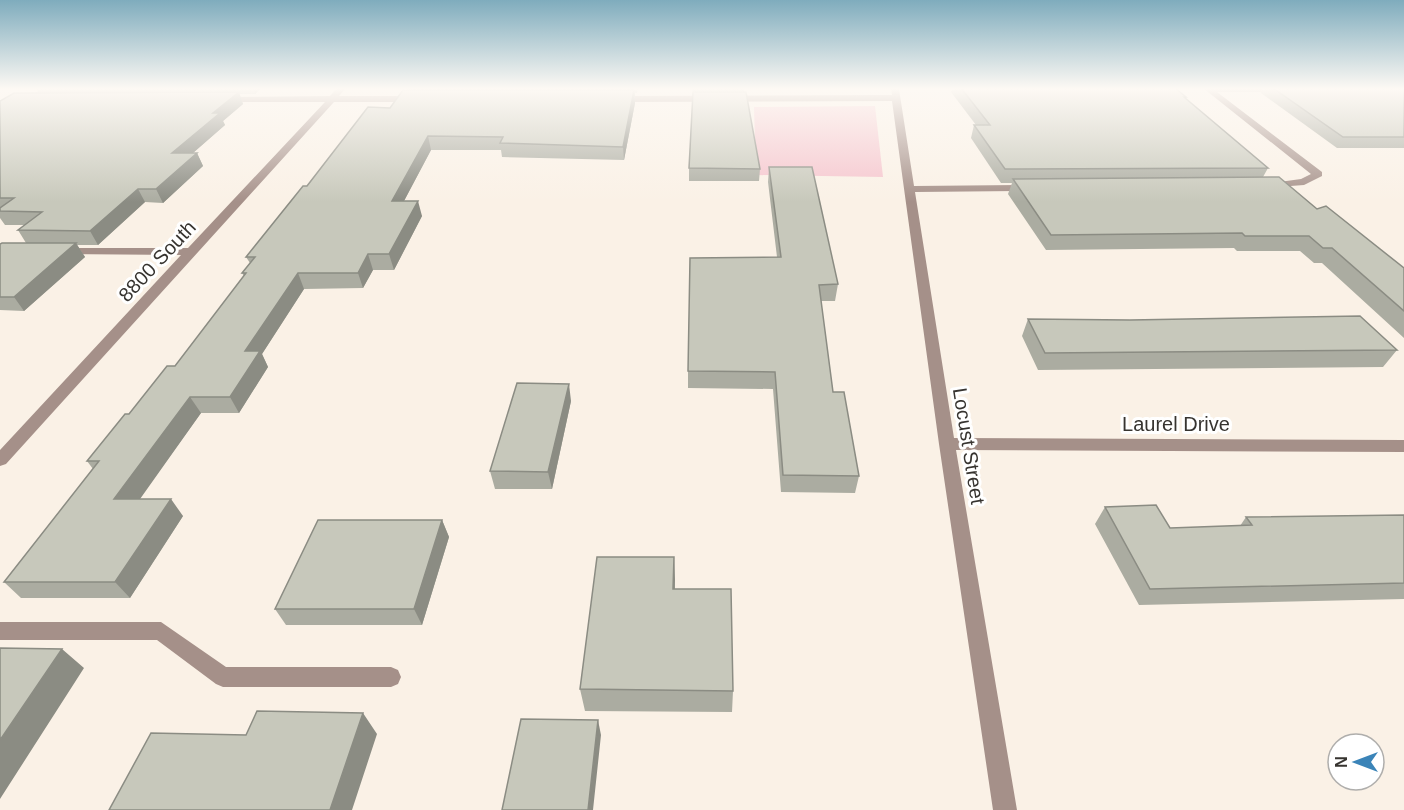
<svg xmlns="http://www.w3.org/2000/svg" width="1404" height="810" font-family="Arial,sans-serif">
<rect width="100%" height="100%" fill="#faf1e6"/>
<path fill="#f5c4cd" d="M875 106 883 177 756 175 754 107Z"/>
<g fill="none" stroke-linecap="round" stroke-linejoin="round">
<path fill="#a59089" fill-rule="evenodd" d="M337 88H346L339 96H417L421 99 417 102H334L6 464 0 466V450L181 255 60 254 56 252V248H188L325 102H222L219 101V97L330 96Z
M891 88 899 89 914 186 1028 185 1033 188 1028 191 915 192 954 438 1404 440V452L956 450 1017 810H993L939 444 892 101 615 102 611 99 615 96 892 95Z
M1203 88H1286L1282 92H1217L1322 172V176L1304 185 1264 188V184L1301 179 1311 174Z
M0 622H161L226 667H391L398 670 401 677 398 684 391 687H223L216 684 157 640H0Z"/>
</g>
<path fill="#abaca1" d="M36 88H261L255 94H239L243 104 223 121 225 125 193 153H197L203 166 163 203 145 202 98 245H77L85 257 24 311 0 310V244L26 243 18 230 25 225H5L0 218V101L38 92Z
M412 88H638L637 93H635V103L624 160 502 157 501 150H431L404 201 422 216 394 270H373L363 288 304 289 262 354 268 367 239 413H201L139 499 183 516 130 598H21L4 582 93 469 87 461 129 414 175 366 244 276 242 273 250 263 246 257 307 186 390 108 412 90Z
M693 88H744V92L760 169 759 181H689V168Z
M952 88H1175L1186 97 1185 99 1268 168 1263 177 1317 209 1404 268V338L1322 263H1314L1300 251H1237L1234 248 1046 250 1008 194 1012 183H1001L971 138 974 125H976L951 92Z
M1264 88H1404V148H1337L1261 93Z
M769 167 838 284 835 301H821L833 392 859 476 855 493 781 492 773 389 688 388V371L777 257 768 182Z
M1028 319 1397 350 1383 367 1038 370 1022 336Z
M571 401 552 489H495L490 471Z
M1105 507 1170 528 1240 526 1246 517 1404 515V599L1139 605 1095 524Z
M442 520 449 537 422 625H286L275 609Z
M674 557 675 589 733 691 732 712 585 711 580 689Z"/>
<path fill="#8b8c83" d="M253 88H261L255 94Z
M634 90 635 103 624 160 623 147Z
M239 92 243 104 223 121 225 125 178 166 172 153 213 113Z
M428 136 431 150 396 216 392 201Z
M197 153 203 166 163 203 156 189Z
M138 189 145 202 98 245 90 231Z
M418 201 422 216 394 270 389 254Z
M76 243 85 257 24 311 14 297Z
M368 254 373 270 363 288 358 273Z
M298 273 304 289 262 354 268 367 239 413 230 397 245 351Z
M569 384 571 401 552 489 548 472Z
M190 397 201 413 128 516 114 499Z
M171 499 183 516 130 598 115 582Z
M442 520 449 537 422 625 414 609Z
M674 557 675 580 674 612 673 589Z
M62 649 84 668 0 799V740Z
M363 713 377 734 352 810H330Z
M598 720 601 735 593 810H588Z"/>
<path fill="#c7c8bb" stroke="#8b8c83" stroke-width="1.5" d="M961 88H1175L1186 97H1184L1268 168 1005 169 974 125H990Z
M1273 88H1404V137H1343Z
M403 90H634L623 147 500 143 503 137 428 136 392 201H418L389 254H368L358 273H298L245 351H260L230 397H190L114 499H171L115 582H4L99 461H87L125 414H129L167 366H175L246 273H242L255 257H246L303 186H307L368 107 390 108Z
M239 92 213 113H220L172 153H197L156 189H138L90 231 18 230 42 212 0 211V208L14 198H0V101L14 93Z
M693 92H746L760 169 689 168Z
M769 167H812L838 284 819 285 833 392H844L859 476 783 475 775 372 688 371 690 258 781 257Z
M1279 177 1317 209 1326 206 1404 268V311L1332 248H1323L1309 236H1245L1242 233 1051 235 1013 179Z
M2 243H76L14 297H0V244Z
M1360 316 1397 350 1045 353 1028 319 1130 320Z
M517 383 569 384 548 472 490 471Z
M1156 505 1170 528 1252 525 1246 517 1404 515V583L1150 589 1105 507Z
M318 520H442L414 609H275Z
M597 557H674L673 589H731L733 691 580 689Z
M0 648 62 649 0 740Z
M257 711 363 713 330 810H109L151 733 246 735Z
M521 719 598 720 588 810H502Z"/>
<linearGradient id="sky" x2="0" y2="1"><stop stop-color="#7facbd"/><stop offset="0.44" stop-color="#fdf9f4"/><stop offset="1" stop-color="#fdf9f4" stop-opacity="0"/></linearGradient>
<rect width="1404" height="202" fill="url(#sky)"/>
<g text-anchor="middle" stroke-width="6" stroke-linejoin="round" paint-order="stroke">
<g font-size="20" fill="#373430" stroke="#fff">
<text transform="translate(157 261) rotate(-47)" y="7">8800 South</text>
<text x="1176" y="431">Laurel Drive</text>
<text transform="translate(969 446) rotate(81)" y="7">Locust Street</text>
</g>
</g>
<g transform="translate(1356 762) rotate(270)"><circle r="28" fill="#ffffff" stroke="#afaeac" stroke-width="1.5"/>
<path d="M0-4.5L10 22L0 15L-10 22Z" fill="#3b84b8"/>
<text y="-9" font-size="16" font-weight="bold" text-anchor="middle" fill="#373430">N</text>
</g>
</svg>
